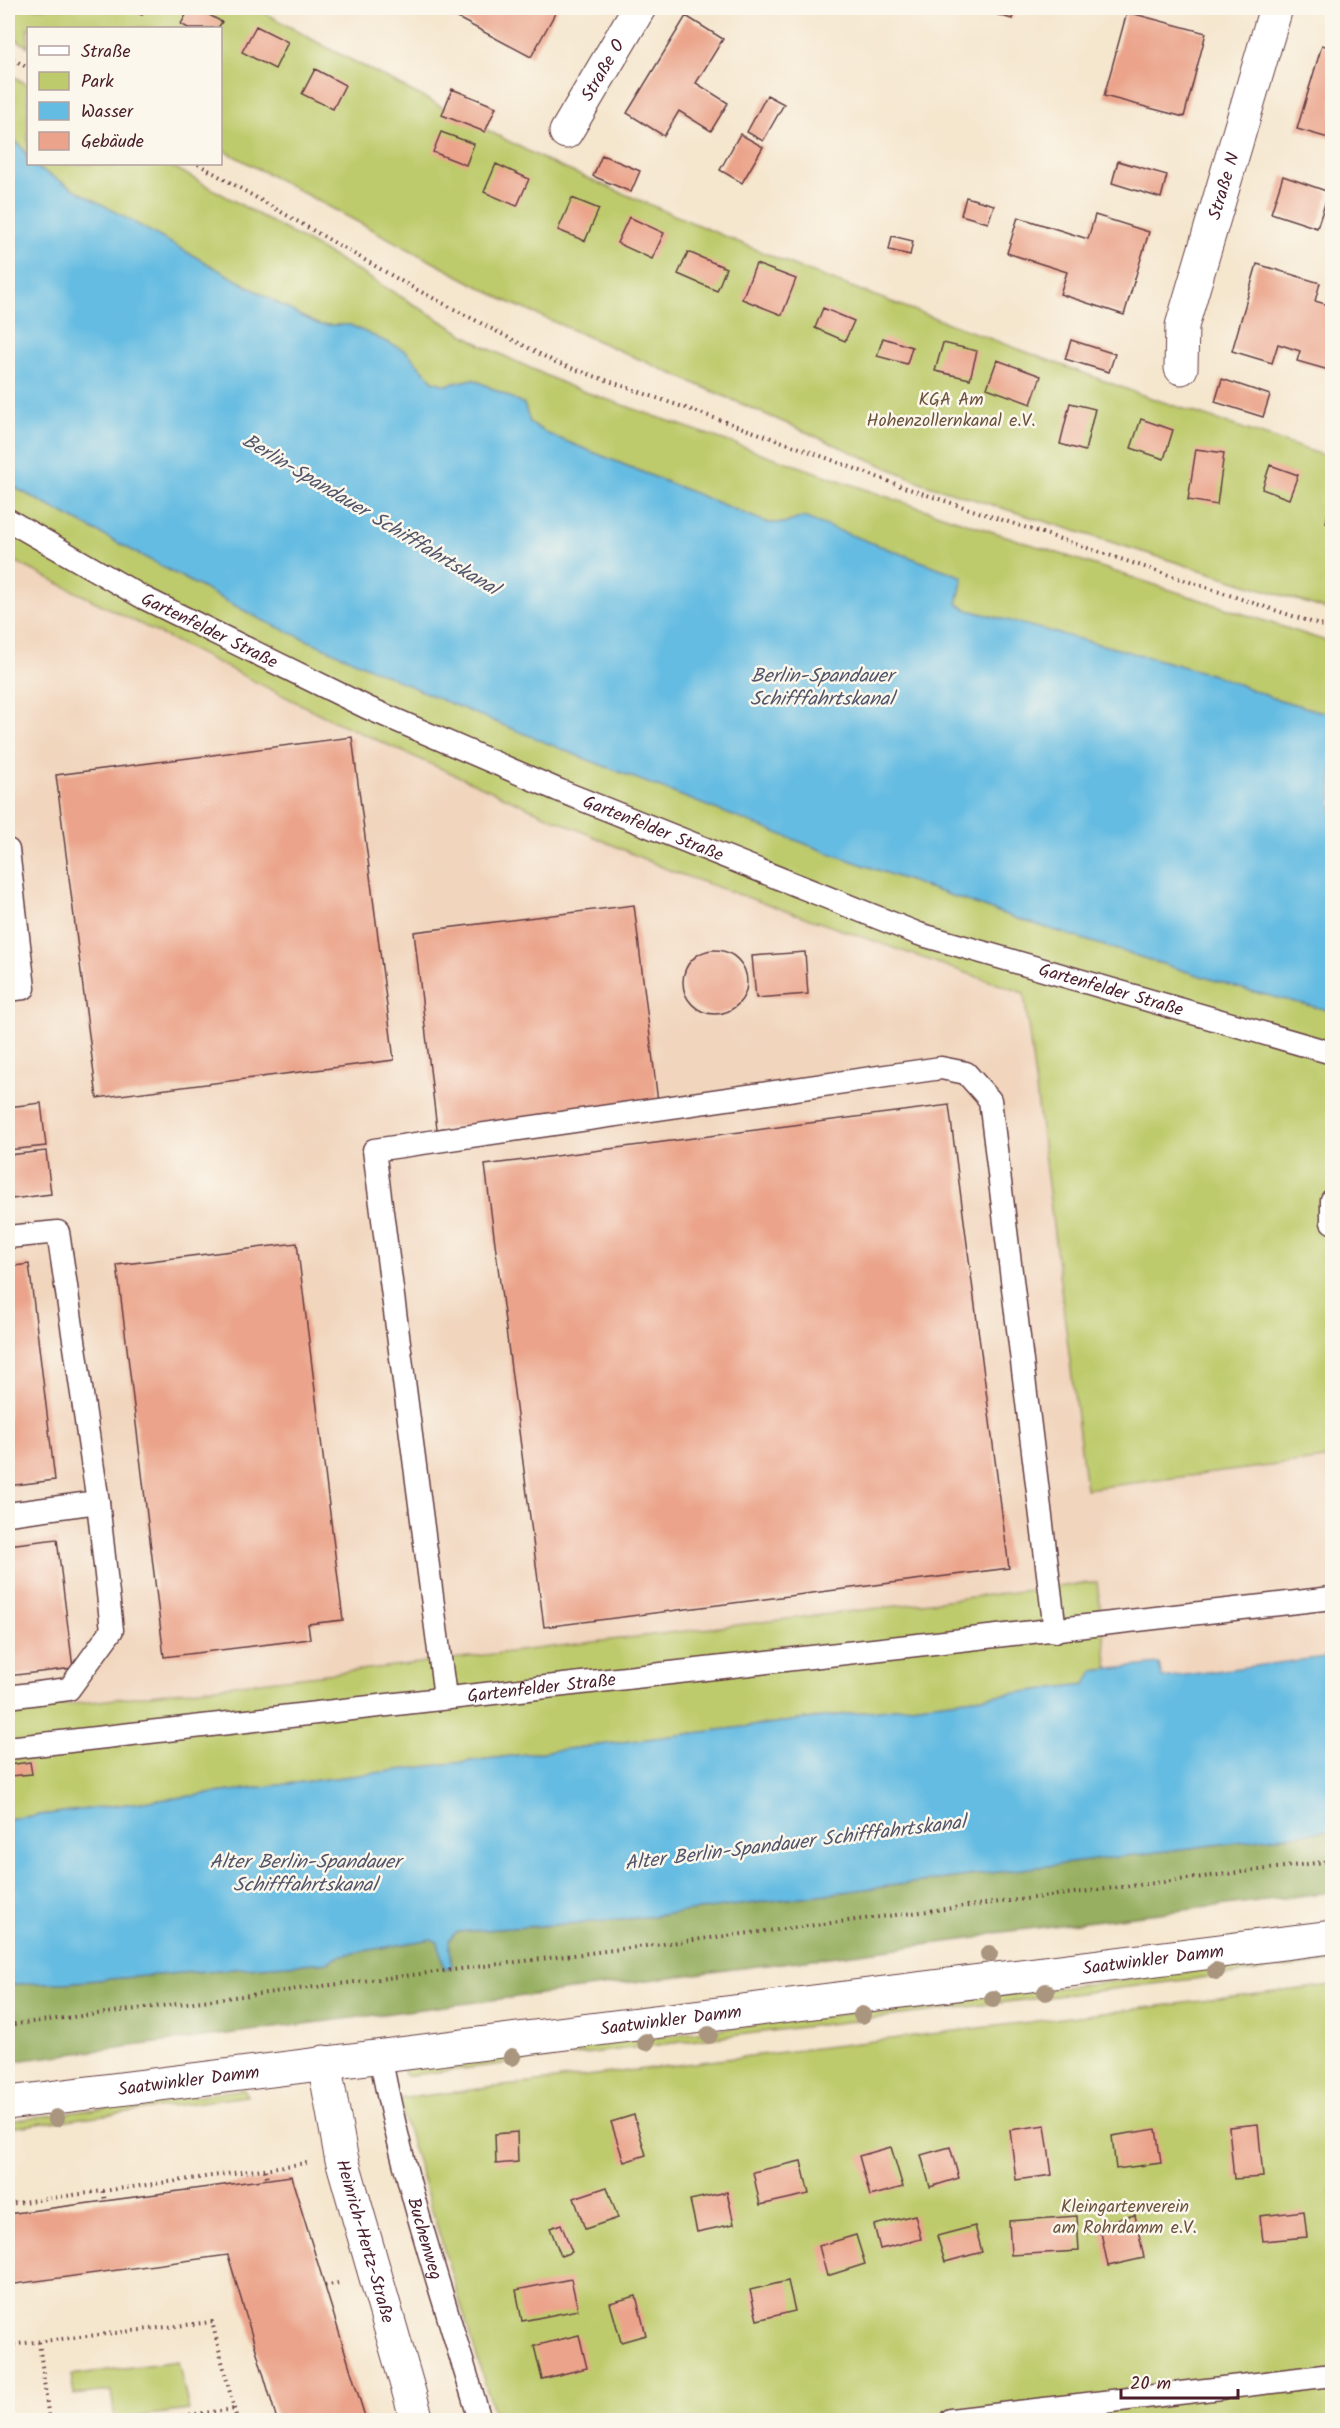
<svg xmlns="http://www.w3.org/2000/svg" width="1340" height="2428" font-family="Kalam,sans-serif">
<rect width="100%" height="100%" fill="#fbf7ec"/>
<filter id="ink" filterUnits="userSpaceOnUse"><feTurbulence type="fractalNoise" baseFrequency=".0167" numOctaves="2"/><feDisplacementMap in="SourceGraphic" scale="12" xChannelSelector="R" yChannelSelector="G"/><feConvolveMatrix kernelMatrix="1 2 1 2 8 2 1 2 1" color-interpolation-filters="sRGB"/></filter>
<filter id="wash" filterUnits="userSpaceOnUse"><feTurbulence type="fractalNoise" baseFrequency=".008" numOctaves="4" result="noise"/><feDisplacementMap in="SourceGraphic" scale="24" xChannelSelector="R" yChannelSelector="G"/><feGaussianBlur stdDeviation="1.35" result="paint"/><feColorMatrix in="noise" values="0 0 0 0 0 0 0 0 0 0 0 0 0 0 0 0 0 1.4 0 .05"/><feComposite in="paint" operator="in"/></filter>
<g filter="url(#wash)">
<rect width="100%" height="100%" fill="#f5e6ce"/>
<path fill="#f1d5bd" d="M8 558 332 720 671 871 1024 993 1086 1488 1332 1458V1656L1161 1678 1159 1664 1108 1669 1097 1582 8 1712Z"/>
<path fill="#becb6c" stroke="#84754c" stroke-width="1.5" d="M8 8H256L324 46 551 163 800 268 1145 396 1332 458V611L925 484 504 300 221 149 220 28H28V47L8 34Z
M8 73 28 85V156L20 145 8 136Z
M34 164H168L343 262 483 346 571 387 896 500 1332 643V715L1270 697 1220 677 1171 663 968 610 957 604 963 577 804 518 786 523H768L548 434 530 423 524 404 473 379 446 385 433 381 406 351 350 325H320L299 315 37 168Z
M8 484 262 620 586 759 829 853 1015 918 1246 990 1332 1011V1458L1086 1489 1024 993 671 871 332 720 8 558Z
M1097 1582 1108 1669 1093 1671 1087 1684 8 1819V1712Z
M1332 1954V1962L405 2076 404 2068Z
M1332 1985V2420H496L398 2099Z
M244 2089 247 2096 8 2128V2121Z
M178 2361 189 2410 115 2419 111 2391 74 2395 71 2375Z"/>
<path fill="#96af60" stroke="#706746" stroke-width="1.5" d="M1332 1830V1892L994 1933 977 1938 8 2062V1986C30 1980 53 1985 76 1982 160 1974 244 1968 328 1962L342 1955 431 1939 438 1942 444 1968 451 1967 449 1940 456 1932 620 1920Z"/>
<path fill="#65bce2" stroke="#586e86" stroke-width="1.5" d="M8 136C18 143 28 150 28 164H34L37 168 299 315 320 325H350L406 351 433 381 446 385 473 379 524 404 530 423 548 434 768 523H786L803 517 963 577 957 604 968 610 1171 663 1220 677 1270 697 1332 715V1011L1246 990 1015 918 829 853 586 759 442 700 262 620 8 484Z
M1332 1656V1830L620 1920 456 1932 449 1940 452 1967 444 1968 438 1942 431 1939 342 1955 328 1962C244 1968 160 1974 76 1982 53 1985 30 1980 8 1986V1819L1086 1684 1093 1671 1159 1664 1162 1678Z"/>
<g id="blocks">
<path fill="#eba48b" d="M127 8H146L142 15Z
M190 8H197L222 22 218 28H188L181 24Z
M439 8H558L531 57Z
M975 8H1015L1012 19Z
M1127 12 1206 33 1184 117 1104 96Z
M686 16 723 39 696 83 728 103 711 131 679 111 664 136 627 113Z
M256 26 288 42 275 69 242 52Z
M1322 45 1332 48V139L1297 129Z
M315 69 345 85 333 109 302 94Z
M452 89 496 107 485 132 442 115Z
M767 95 784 104 763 141 747 132Z
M441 132 474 144 466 165 433 152Z
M740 134 763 147 742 183 720 170Z
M602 155 640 171 631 192 593 176Z
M1118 161 1167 175 1161 198 1112 183Z
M496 164 529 179 517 206 484 192Z
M1283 176 1329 192 1317 228 1271 213Z
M966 197 994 205 988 223 961 215Z
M572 198 599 209 585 241 558 230Z
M1095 215 1149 232 1124 315 1060 294 1067 272 1007 253 1018 217 1088 239Z
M629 217 664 233 652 259 617 243Z
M892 236 913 241 910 255 889 250Z
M688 252 726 268 717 291 678 274Z
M756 264 796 279 782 315 742 299Z
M1257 264 1320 283 1315 301 1332 306V371L1297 361 1300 351 1278 344 1272 363 1232 351Z
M823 308 854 321 845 341 815 328Z
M883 338 912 347 907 364 877 356Z
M1071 340 1115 354 1109 372 1065 359Z
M943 343 977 351 970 379 935 371Z
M997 360 1041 376 1031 404 987 388Z
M1222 379 1270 395 1263 417 1215 402Z
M1070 403 1095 409 1085 451 1060 444Z
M1141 419 1173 430 1164 459 1131 448Z
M1196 449 1224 453 1217 505 1188 500Z
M1270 465 1298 475 1289 499 1262 489Z
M1331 497H1332V525L1326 523Z
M352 737 394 1060 97 1098 56 775Z
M634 905 658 1102 437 1129 414 932Z
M683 982a32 32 0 1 1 64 0a32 32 0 1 1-64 0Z
M805 952 808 994 756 998 752 956Z
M41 1103 46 1146 8 1150V1107Z
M949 1105 1009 1568 544 1627 485 1165Z
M46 1151 51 1194 12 1199 8 1155Z
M297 1243 343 1620 308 1624 310 1639 164 1657 117 1265Z
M29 1264 55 1480 8 1486V1267Z
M57 1539 73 1668 8 1676V1545Z
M30 1762 32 1774 10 1776 8 1765Z
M634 2115 646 2155 624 2162 611 2122Z
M1258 2124 1263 2177 1234 2179 1229 2127Z
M1045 2125 1052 2175 1016 2180 1010 2130Z
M1156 2129 1161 2163 1116 2169 1112 2136Z
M517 2132 518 2162 496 2164 495 2134Z
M891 2147 903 2187 870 2196 859 2156Z
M950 2147 959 2178 930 2187 921 2155Z
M801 2161 809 2194 760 2205 753 2172Z
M291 2176 366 2420H277L228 2255 8 2285V2214Z
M607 2187 618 2218 585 2229 574 2198Z
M727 2192 734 2224 697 2232 690 2200Z
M1304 2211 1307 2237 1263 2241 1260 2216Z
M915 2215 921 2239 880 2249 874 2225Z
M1135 2215 1144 2258 1108 2266 1099 2223Z
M1077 2216 1079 2251 1011 2255 1009 2221Z
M561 2224 572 2252 561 2256 550 2228Z
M975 2226 982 2252 945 2262 937 2236Z
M856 2235 865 2264 827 2276 819 2246Z
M571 2279 578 2310 522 2321 516 2290Z
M788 2281 795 2311 757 2320 750 2290Z
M636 2296 646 2335 621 2342 610 2303Z
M579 2335 587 2368 542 2379 534 2346Z"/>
</g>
</g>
<g filter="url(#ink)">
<use href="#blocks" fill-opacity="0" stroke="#643d43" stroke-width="1.5"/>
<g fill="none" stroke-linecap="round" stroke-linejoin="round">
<defs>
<g id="service">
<path id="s1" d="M8 520 144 598 368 708 558 790 919 934 1332 1053"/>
<path d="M8 850 24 988 8 990"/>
<path d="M1332 1200V1222"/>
<path d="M8 1237 58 1232 98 1502 112 1630 69 1689 8 1697"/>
<path d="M8 1514 98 1502"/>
<path d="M445 1697 374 1150 941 1068 966 1073 990 1100 1055 1631"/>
<path id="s2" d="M8 1748 1332 1598"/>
<path id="s3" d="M380 2055C403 2179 444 2300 480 2420"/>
<path d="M951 2420 1332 2375"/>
</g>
<g id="minor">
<path id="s4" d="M566 132 639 8"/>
<path id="s5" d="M1181 368 1182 326 1276 8"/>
<path id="s6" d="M324 2062 341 2156 417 2420"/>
</g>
<g id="secondary">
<path id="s7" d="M8 2103 1332 1937"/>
</g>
</defs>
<use href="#service" stroke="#643d43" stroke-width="25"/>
<use href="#minor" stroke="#643d43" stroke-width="35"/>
<use href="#secondary" stroke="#643d43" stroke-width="35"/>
<path stroke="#643d43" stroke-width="4" stroke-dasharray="1.5 4.5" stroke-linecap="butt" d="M8 56 28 68
M198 164 408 285 557 363 800 448 909 489 1332 629
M8 2025 1332 1861
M265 2170 267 2179
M103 2191 105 2201
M8 2204 307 2163
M325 2286 338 2283
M39 2342 49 2420
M8 2345 212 2322 237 2420
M148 2420 235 2409"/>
<use href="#service" stroke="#fff" stroke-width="22"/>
<use href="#minor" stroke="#fff" stroke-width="33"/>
<use href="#secondary" stroke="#fff" stroke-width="33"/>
</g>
<g fill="#aa957f">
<circle cx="989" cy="1954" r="9"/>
<circle cx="1216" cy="1971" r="9"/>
<circle cx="1046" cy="1992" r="9"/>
<circle cx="993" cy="1999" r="9"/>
<circle cx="862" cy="2015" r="9"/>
<circle cx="709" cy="2035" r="9"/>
<circle cx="646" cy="2042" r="9"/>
<circle cx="512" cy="2057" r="9"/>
<circle cx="56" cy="2118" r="9"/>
</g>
</g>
<g text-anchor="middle" stroke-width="5" stroke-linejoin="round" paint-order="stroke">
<g font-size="18" fill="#4a1f2b" stroke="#fbf7ec">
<text dy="6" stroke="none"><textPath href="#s4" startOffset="72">Straße O</textPath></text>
<text dy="6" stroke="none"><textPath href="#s5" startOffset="188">Straße N</textPath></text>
<text dy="6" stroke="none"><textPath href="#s1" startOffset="230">Gartenfelder Straße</textPath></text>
<text dy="6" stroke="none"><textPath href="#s1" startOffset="716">Gartenfelder Straße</textPath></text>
<text dy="6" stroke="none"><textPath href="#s1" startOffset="1202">Gartenfelder Straße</textPath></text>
<text dy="6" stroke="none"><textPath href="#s2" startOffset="537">Gartenfelder Straße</textPath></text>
<text dy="6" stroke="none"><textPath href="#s7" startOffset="1154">Saatwinkler Damm</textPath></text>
<text dy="6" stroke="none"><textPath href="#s7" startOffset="668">Saatwinkler Damm</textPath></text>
<text dy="6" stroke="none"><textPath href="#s7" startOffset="182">Saatwinkler Damm</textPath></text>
<text dy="6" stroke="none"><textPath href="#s3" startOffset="189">Buchenweg</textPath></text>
<text dy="6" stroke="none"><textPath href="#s6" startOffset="184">Heinrich-Hertz-Straße</textPath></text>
</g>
<g font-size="18" fill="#6d533e" stroke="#fbf7ec">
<text x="951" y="405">KGA Am<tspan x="951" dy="21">Hohenzollernkanal e.V.</tspan></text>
<text x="1125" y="2212">Kleingartenverein<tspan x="1125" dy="21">am Rohrdamm e.V.</tspan></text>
</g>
<g font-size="20" font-style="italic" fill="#53566b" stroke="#fbf7ec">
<text transform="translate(371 514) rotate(31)" y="7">Berlin-Spandauer Schifffahrtskanal</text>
<text x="822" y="682">Berlin-Spandauer<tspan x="822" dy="23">Schifffahrtskanal</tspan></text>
<text transform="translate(795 1842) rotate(-7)" y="7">Alter Berlin-Spandauer Schifffahrtskanal</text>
<text x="305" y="1868">Alter Berlin-Spandauer<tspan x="305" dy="23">Schifffahrtskanal</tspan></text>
</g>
</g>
<rect width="1340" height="2428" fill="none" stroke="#fbf7ec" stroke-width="30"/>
<rect x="27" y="27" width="195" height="138" fill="#fbf7ec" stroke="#b4a19f" stroke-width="1.5"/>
<rect x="39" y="46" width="30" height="9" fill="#ffffff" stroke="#b4a19f" stroke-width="1.5"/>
<text x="81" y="57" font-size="18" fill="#4a1f2b">Straße</text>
<rect x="39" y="72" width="30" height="18" fill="#becb6c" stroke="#b4a19f" stroke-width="1.5"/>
<text x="81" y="87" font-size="18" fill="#4a1f2b">Park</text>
<rect x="39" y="102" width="30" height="18" fill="#65bce2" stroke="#b4a19f" stroke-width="1.5"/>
<text x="81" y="117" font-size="18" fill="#4a1f2b">Wasser</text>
<rect x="39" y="132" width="30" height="18" fill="#eba48b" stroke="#b4a19f" stroke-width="1.5"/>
<text x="81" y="147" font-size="18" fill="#4a1f2b">Gebäude</text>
<path d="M1121 2389v9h117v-9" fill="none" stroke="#4a1f2b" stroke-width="3"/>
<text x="1130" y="2389" font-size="18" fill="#4a1f2b" stroke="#fbf7ec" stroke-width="4.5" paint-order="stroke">20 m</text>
</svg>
